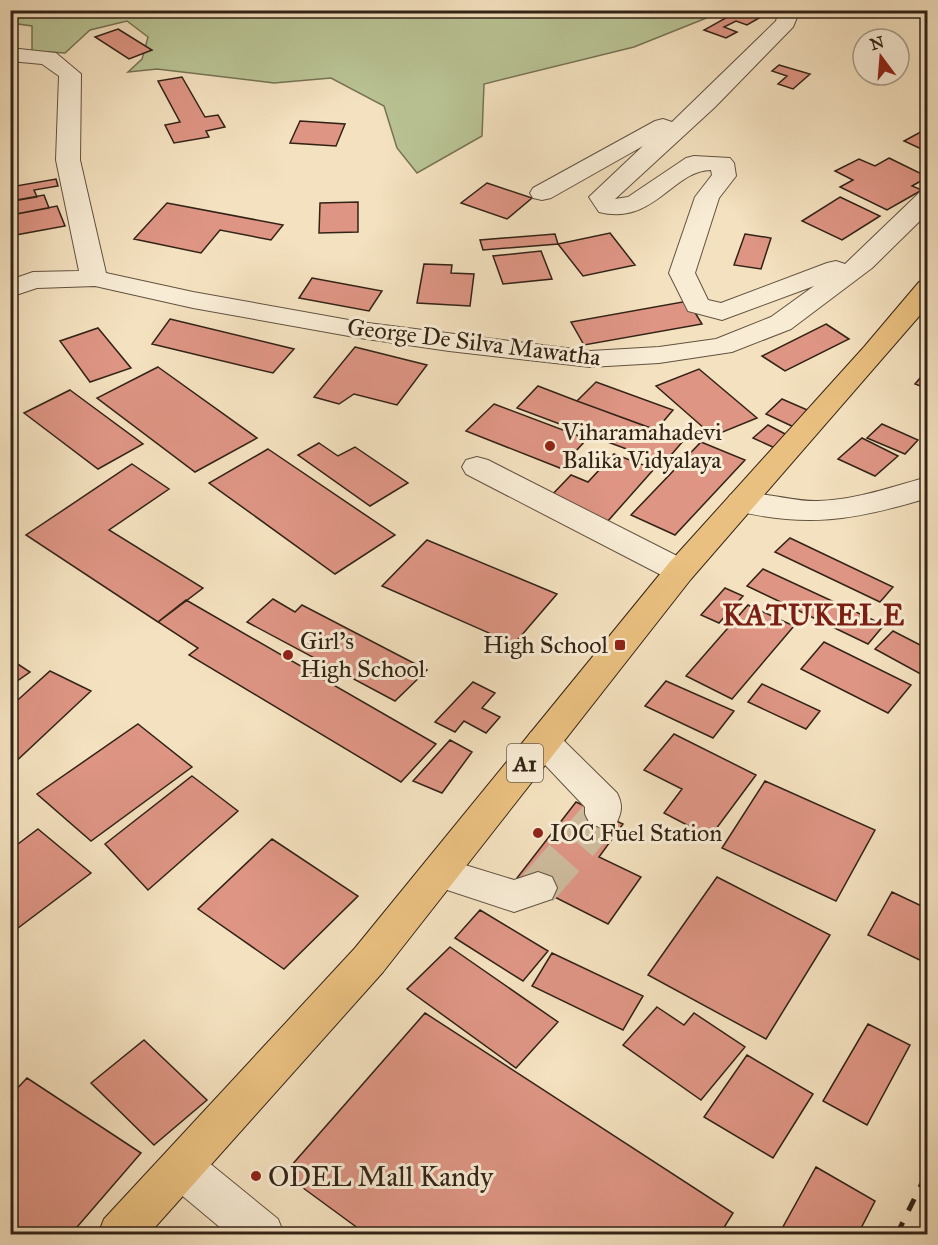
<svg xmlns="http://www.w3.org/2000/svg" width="938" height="1245" font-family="'IM FELL Great Primer',serif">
<rect width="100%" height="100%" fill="#f4e1bf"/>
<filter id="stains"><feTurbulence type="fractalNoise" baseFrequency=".00333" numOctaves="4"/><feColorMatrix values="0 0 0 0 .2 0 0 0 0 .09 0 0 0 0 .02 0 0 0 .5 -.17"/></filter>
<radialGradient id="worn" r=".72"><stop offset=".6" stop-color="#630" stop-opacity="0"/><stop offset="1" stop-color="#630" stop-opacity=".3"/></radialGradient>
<path fill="#b9c394" stroke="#767355" stroke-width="1.5" d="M11 10H312L333 17 465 16 486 10 724 11 634 47 484 84 482 136 417 173 397 148 384 106 331 78 274 83 157 69 128 72 142 59 148 37 127 21 90 30 65 53 32 51V26L11 23Z"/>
<path fill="#de9584" stroke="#322316" stroke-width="1.5" d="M740 10 755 12 752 15 759 18 747 25 736 21 724 27 737 32 726 38 704 30Z
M118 29 152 50 129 59 95 37Z
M779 65 810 74 793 89 778 84 787 76 772 71Z
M182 77 205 117 218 115 225 127 206 131 209 137 174 143 165 125 180 122 158 81Z
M300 121 345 124 336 146 290 143Z
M928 128V152L904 141Z
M889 158 928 177 912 186 922 190 887 210 840 187 853 180 835 171 859 159 875 166Z
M56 179 58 186 34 190 37 197 14 201 10 187Z
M487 183 532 198 507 219 461 203Z
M44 195 49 208 11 215 10 201Z
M840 197 880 216 842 240 802 221Z
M358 202V232L319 233 320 203Z
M167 203 283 225 271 240 220 230 201 253 134 239Z
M57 206 65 226 10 236V215Z
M610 233 635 265 583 276 558 244Z
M555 234 558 244 483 250 480 240Z
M745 234 771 238 761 269 734 265Z
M541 251 552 279 503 284 493 256Z
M424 264 452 265 451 273 474 274 470 306 417 303Z
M312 278 382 291 369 311 299 298Z
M688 301 702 324 584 345 571 322Z
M170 319 294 349 273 373 152 344Z
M826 324 849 339 785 371 762 356Z
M98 328 131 368 90 382 60 341Z
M355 347 427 365 397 405 354 394 339 404 314 397Z
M158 367 257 438 195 472 97 398Z
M699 369 757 418 713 436 656 386Z
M927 370 928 389 915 384Z
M596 382 673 410 656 430 577 401Z
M538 386 577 401 684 440 664 463 517 408Z
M70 390 143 444 98 469 24 413Z
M782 399 812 412 796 428 766 414Z
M494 404 587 439 560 468 466 431Z
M882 424 918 440 905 454 867 438Z
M768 425 789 436 775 448 753 438Z
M862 438 898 456 875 476 838 459Z
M701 442 745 460 675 535 631 515Z
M319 443 338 456 355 447 408 483 370 506 298 455Z
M268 449 395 535 335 574 209 483Z
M614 454 654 469 607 522 549 498 571 475 588 482Z
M132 464 169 489 109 530 203 588 158 622 26 535Z
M790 538 893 587 880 602 775 552Z
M427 540 557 594 514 644 382 586Z
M763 569 884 625 868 644 747 586Z
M725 588 743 596 719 623 701 615Z
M273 599 295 612 302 605 427 670 395 701 247 622Z
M186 600 436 744 401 782 189 655 198 648 158 622Z
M748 605 794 626 732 699 686 676Z
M893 631 928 649V678L875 649Z
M824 642 911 685 888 713 801 669Z
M10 659 30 672 10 686Z
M50 671 91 691 10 767V707Z
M666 681 734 711 713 738 645 706Z
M473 682 495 693 482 708 500 717 486 733 464 721 455 732 435 722Z
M762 684 820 711 806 729 748 702Z
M138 724 192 767 91 841 37 794Z
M674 734 756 775 710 837 664 813 682 789 644 770Z
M450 740 472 752 442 793 413 781Z
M192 776 238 811 148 890 105 844Z
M765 781 875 830 836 901 722 848Z
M576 802 623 824 599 857 641 877 608 924 517 878Z
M38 829 91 873 10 934V850Z
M272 839 358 896 284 969 198 909Z
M717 877 830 935 766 1039 648 975Z
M892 892 928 909V964L868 935Z
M480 910 548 951 523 981 455 938Z
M450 947 558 1022 516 1068 407 989Z
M552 953 643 996 623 1030 532 986Z
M657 1007 684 1025 694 1013 745 1047 701 1100 623 1045Z
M425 1013 733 1213 720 1234H366L284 1174Z
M868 1024 910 1045 867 1125 823 1101Z
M144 1040 207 1100 154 1145 91 1083Z
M747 1055 813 1094 773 1158 704 1117Z
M27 1078 141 1153 71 1234H10V1193L17 1187 10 1182V1096Z
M816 1167 875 1201 858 1234H779Z"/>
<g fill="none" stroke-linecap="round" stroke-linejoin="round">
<path stroke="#cdbb9d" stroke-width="40" stroke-dasharray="40 20" stroke-linecap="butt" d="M538 888 603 814"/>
<defs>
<path id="minor" d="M779 10H800L793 27 715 107 615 199 628 197 686 158 694 156 730 158 734 163 736 176 719 198 695 273 708 300 721 303 827 263 836 261 845 264 919 193 928 191V213L872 268 791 329 732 352 659 363 590 367 449 351 360 338 193 308 95 286 37 288 10 297V280L33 272 79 271 56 160 59 76 42 64 10 61V48L56 53 81 74 80 160 106 273 193 292 360 322 590 351 659 347 716 339 771 317 814 286 722 320 688 311 669 273 695 197 712 175 711 170C673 170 654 226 599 212L589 197 643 146 551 198 542 200 533 198 530 193 533 188 655 121 663 119 672 122 776 21Z
M477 457 488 460 691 563 696 571 691 579 680 582 669 579 466 474 462 467 466 460Z
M928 477V498C855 520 805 529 730 509L726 502 730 495C755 488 790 502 818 501 856 500 891 487 928 477Z
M543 728 555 732 617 793C623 805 622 812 616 824L603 828 590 824 585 814V807L531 750 525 741 531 732Z
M439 857 514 880 538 872 552 877 557 888 552 899 514 912 426 883 420 872 426 861Z
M182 1147 197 1153 278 1219 284 1234H228L167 1183 160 1168 167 1153Z"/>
<path id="highway" d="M928 280V306L691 579 383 972 149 1234H98L104 1219 355 948 669 563 864 347 919 282Z"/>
</defs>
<use href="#minor" stroke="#625240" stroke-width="2"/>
<use href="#highway" stroke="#322316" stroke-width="2"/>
<use href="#minor" fill="#f8ecd5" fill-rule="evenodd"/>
<use href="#highway" fill="#eac080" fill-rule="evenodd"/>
<path stroke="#322316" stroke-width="5" stroke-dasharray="13 13" stroke-linecap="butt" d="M897 1234 928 1171"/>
</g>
<g fill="#8f2418" stroke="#f8ecd5" stroke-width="2">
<circle cx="550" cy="446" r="6"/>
<rect x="614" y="639" width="12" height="12" rx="3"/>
<circle cx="288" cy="655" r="6"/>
<circle cx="538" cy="833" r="6"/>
<circle cx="256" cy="1176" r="6"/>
</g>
<g text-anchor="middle" stroke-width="6" stroke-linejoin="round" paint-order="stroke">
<rect fill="#f8ecd5" stroke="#6d5f4f" stroke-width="1.5" x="507" y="744" width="36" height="38" rx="4.5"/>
<g font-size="22" font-weight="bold" fill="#322316">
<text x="525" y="771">A1</text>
</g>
<g font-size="24" fill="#322316" stroke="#f8ecd5">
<text transform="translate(474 342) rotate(7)" y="8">George De Silva Mawatha</text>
</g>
<g font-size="24" fill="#322316" stroke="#f8ecd5" text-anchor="start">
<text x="562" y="440">Viharamahadevi<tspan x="562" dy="28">Balika Vidyalaya</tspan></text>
<text x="300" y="649">Girl's<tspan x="300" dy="28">High School</tspan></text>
<text x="608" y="653" text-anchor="end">High School</text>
<text x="550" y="841">IOC Fuel Station</text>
</g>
<g font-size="28" fill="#322316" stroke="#f8ecd5" text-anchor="start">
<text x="268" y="1186">ODEL Mall Kandy</text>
</g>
<g font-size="30" font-weight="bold" letter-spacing="1.5" fill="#7a1f14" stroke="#f8ecd5">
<text x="814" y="625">KATUKELE</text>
</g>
</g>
<rect width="938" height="1245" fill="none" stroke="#f4e1bf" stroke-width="36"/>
<rect x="12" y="12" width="914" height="1221" fill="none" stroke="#322316" stroke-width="3"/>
<rect x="18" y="18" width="902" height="1209" fill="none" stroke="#322316" stroke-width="1.5"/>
<g transform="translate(881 57) rotate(344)"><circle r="28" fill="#f8ecd5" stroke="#a99c89" stroke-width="1.5"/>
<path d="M0-4.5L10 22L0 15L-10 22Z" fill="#8f2418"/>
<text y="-9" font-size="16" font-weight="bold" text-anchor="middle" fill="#322316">N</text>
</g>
<rect width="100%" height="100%" filter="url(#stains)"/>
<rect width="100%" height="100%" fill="url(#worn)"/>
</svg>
